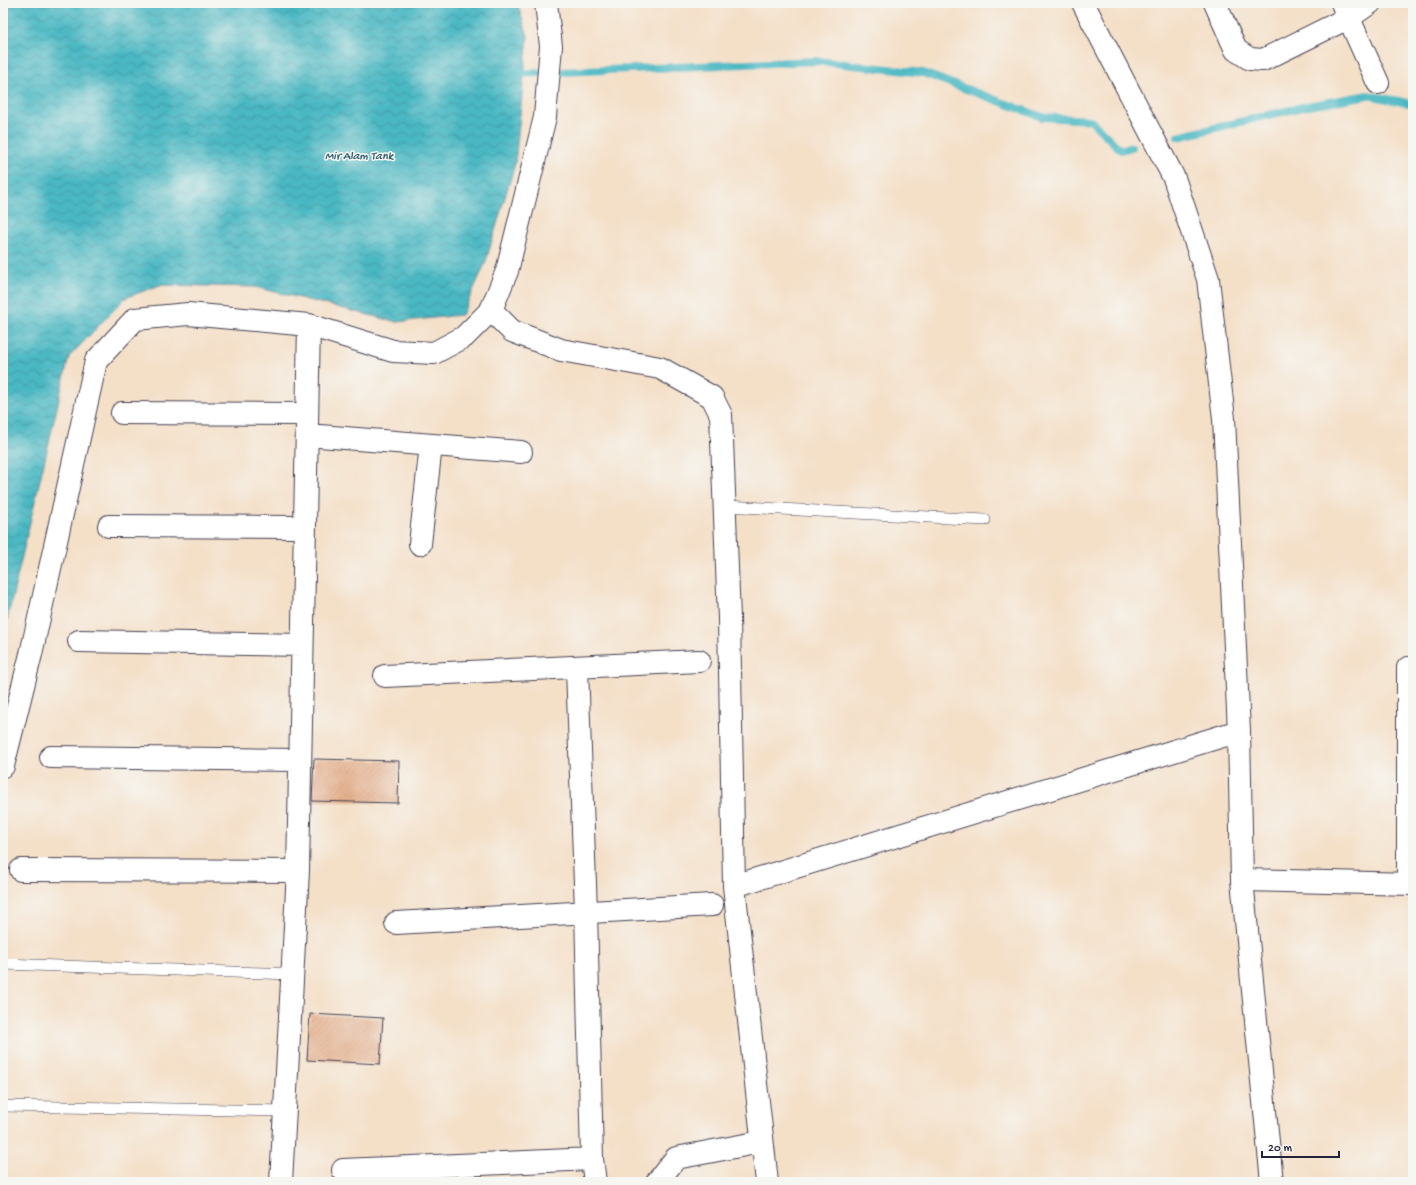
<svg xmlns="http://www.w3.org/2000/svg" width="1416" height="1185" font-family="'Gochi Hand',sans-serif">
<defs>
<pattern id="water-waves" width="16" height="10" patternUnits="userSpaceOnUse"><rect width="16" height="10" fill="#4ab8c3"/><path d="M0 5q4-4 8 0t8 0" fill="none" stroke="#3d95a0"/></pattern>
<pattern id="building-hatch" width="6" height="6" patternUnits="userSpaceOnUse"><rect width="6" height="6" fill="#e5ae89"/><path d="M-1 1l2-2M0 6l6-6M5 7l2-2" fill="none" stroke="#c49577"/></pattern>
</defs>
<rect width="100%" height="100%" fill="#f6f6f2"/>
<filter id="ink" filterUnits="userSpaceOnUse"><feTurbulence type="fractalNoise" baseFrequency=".025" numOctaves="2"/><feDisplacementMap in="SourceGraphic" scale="8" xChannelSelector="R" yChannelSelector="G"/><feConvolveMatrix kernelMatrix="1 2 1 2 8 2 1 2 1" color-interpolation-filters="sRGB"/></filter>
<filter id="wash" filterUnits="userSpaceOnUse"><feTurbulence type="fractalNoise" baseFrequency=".012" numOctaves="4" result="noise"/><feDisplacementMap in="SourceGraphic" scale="16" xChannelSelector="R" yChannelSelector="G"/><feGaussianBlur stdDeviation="0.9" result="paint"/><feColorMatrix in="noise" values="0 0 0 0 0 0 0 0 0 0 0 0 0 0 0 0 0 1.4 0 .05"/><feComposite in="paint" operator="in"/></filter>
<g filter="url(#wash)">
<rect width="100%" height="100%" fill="#f4dfc7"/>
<path fill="url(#water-waves)" stroke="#366d7f" d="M3 3H517L528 36 515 164 485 264 462 315 397 322 255 287 160 285 125 298 69 357 3 637Z"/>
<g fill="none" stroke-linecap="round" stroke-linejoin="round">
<path stroke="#4ab8c3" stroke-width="8" d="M515 74 818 61 923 73 1042 117 1090 120 1121 150 1132 147
M1178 137 1302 107 1368 95 1413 104"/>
</g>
<g id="blocks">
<path fill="url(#building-hatch)" d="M314 759 399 761 398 803 312 801Z
M310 1014 383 1018 380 1064 307 1060Z"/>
</g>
</g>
<g filter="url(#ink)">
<use href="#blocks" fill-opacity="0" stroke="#423e50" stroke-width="1"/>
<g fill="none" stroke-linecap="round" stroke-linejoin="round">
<defs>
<path id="lane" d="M725 506 985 520
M3 964 293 974
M3 1106 285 1111"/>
<path id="street" d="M1215 3 1236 50 1250 59 1263 60 1350 17 1370 3
M1342 3 1378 83
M491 310 512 331 561 350 660 368 712 397 721 415 729 618 734 886 767 1182
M122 413 307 414
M307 435 521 452
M109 526 305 527
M420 544 431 445
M79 641 302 645
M577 668 586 911 592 1159 595 1182
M1408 668V883
M385 676 699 661
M51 757 300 760
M3 766 31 654 96 361 135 319 188 314 309 325 393 351 434 353 464 337 491 310 507 271 545 117 551 46 546 3
M21 870 298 871
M1242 880 1413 884
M734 886 1239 731
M396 923 712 905
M343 1170 592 1159
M281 1182 298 871 309 325
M657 1182 676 1158 761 1142"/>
<path id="secondary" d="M1083 3 1174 178 1208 279 1224 419 1239 731 1242 880 1272 1182"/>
</defs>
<use href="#lane" stroke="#423e50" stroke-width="12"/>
<use href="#street" stroke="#423e50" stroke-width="24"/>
<use href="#secondary" stroke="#423e50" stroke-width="24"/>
<use href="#lane" stroke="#fff" stroke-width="11"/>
<use href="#street" stroke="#fff" stroke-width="22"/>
<use href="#secondary" stroke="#fff" stroke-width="22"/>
</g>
</g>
<g text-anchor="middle" stroke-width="3" stroke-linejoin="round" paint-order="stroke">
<g font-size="12" font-style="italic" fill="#325e71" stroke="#f6f6f2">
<text x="359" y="159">Mir Alam Tank</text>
</g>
</g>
<rect width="1416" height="1185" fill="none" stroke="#f6f6f2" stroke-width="16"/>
<path d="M1262 1151v6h77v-6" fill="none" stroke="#22223b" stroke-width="2"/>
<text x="1268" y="1151" font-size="12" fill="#22223b" stroke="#f6f6f2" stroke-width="3" paint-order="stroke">20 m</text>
</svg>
